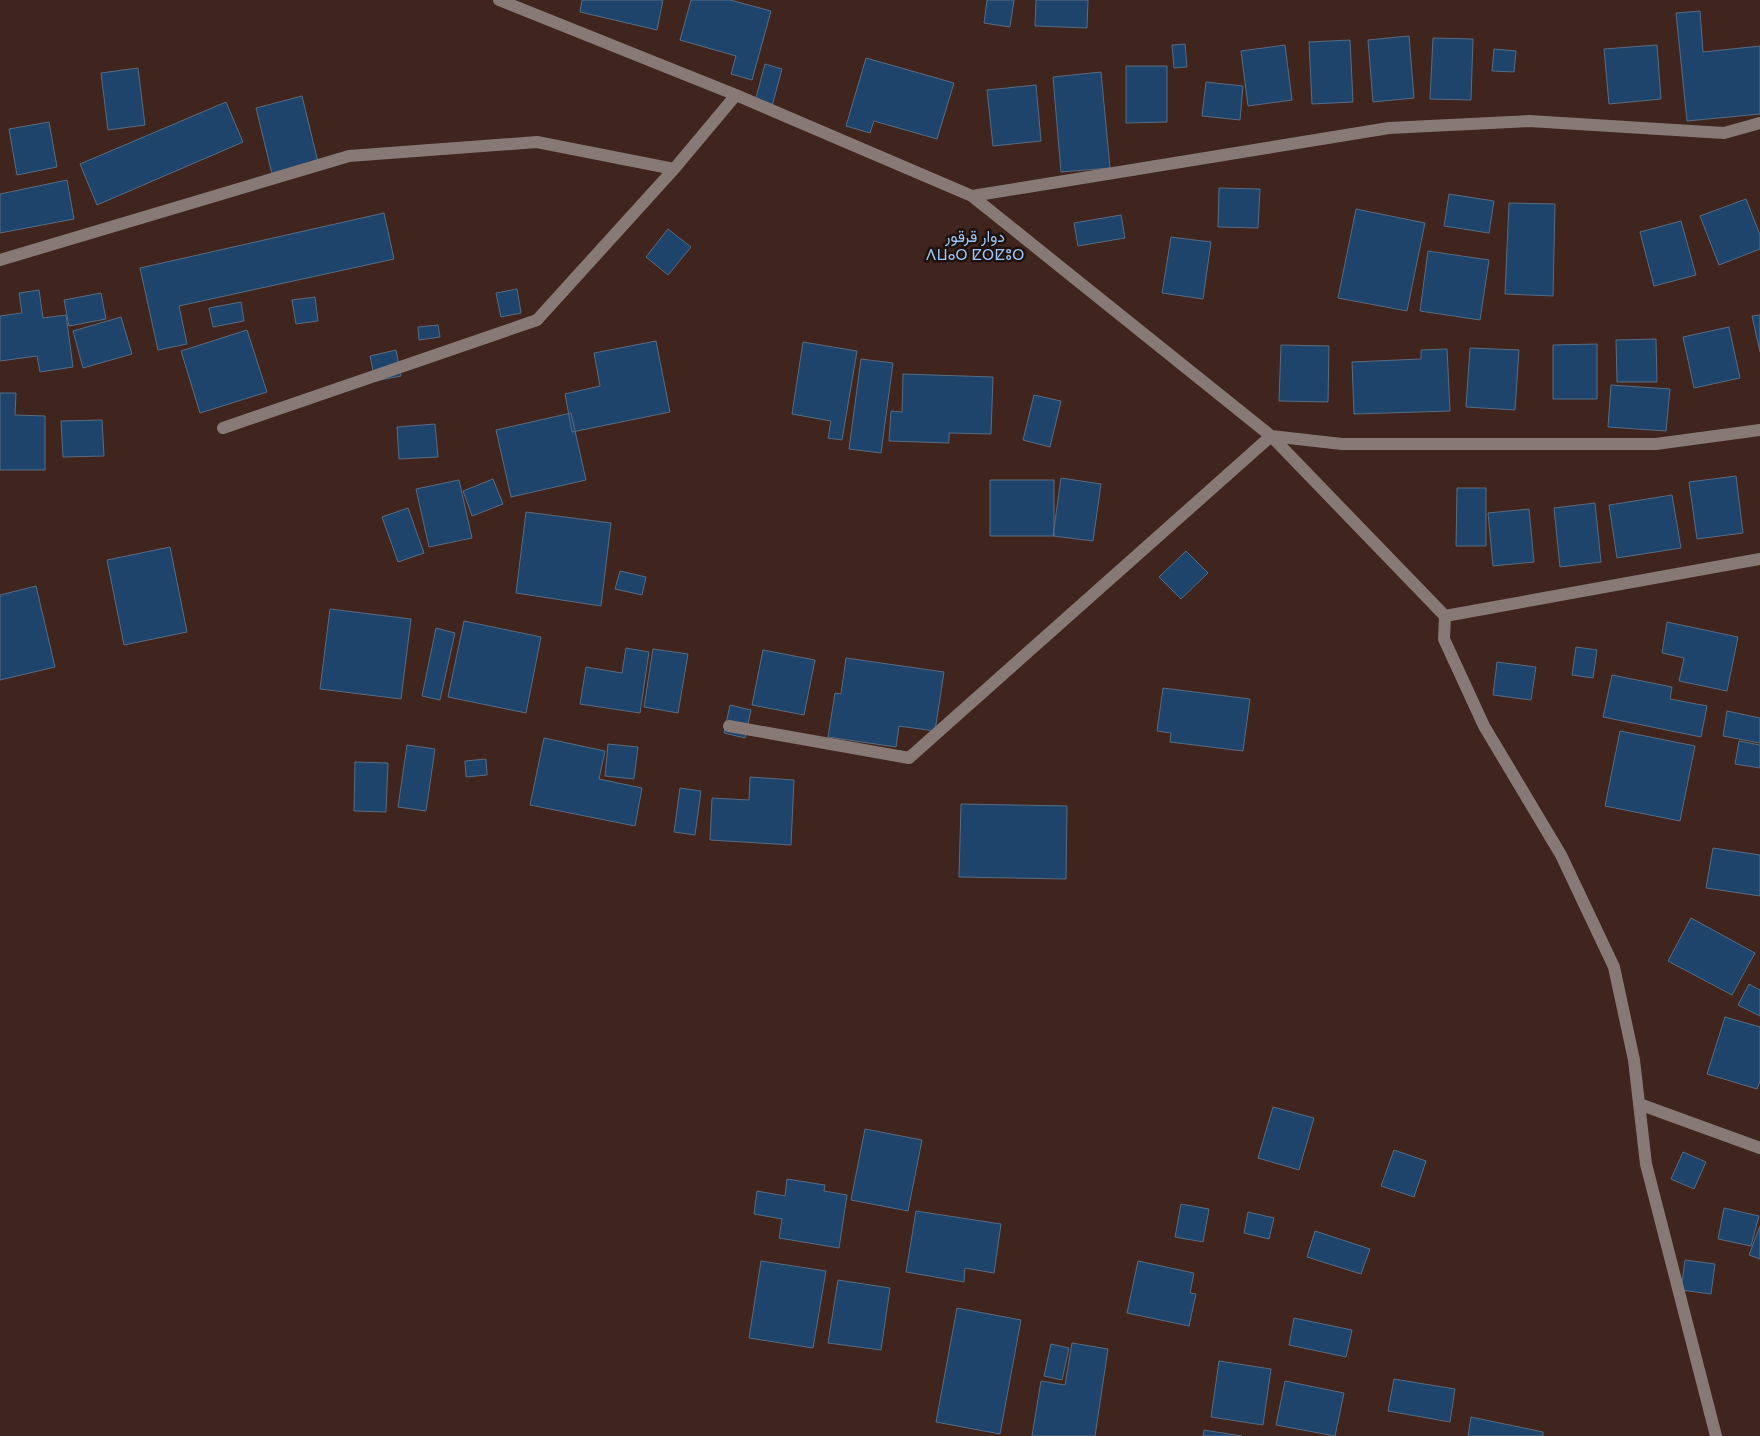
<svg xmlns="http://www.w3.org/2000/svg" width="1760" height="1436" font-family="Ubuntu,Vazirmatn,'Noto Sans Tifinagh',sans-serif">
<rect width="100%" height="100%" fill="#3f251e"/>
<path fill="#1e446b" stroke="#586c82" d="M582,0h81l-6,30 -77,-18z
M691,0h39l41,11 -19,69 -21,-6 5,-18 -56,-16z
M987,0h27l-4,27 -26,-4z
M1036,0h52l-1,28 -52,-2z
M1700,11l3,41 57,-6v68l-73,7 -11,-108z
M1409,36l5,62 -41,4 -5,-62z
M1433,38l40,1 -2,61 -41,-1z
M1350,40l3,62 -41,2 -3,-62z
M1185,44l2,23 -13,1 -2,-23z
M1285,45l7,55 -44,6 -7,-55z
M1657,45l4,54 -52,5 -5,-55z
M1494,49l22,2 -2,21 -22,-1z
M866,58l88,25 -17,56 -63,-18 -4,12 -24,-7z
M765,64l17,5 -11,41 -17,-5z
M1126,66h41v56l-41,1z
M138,68l7,57 -37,5 -7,-57z
M1101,72l9,96 -49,4 -8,-95z
M1206,82l37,4 -3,34 -38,-4z
M1036,85l5,56 -48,5 -6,-56z
M302,96l17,70 -46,12 -17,-70z
M226,102l17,40 -146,63 -17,-41z
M49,122l8,45 -40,8 -8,-46z
M67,180l7,39 -74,14v-39z
M1219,188l41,1 -2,39 -40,-1z
M1449,194l45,7 -5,32 -45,-7z
M1746,199l14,36v14l-41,16 -19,-49z
M1509,203l46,1 -2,92 -48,-2z
M1356,209l69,14 -18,88 -69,-13z
M384,213l10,46 -215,47 8,38 -29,6 -18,-82z
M1121,215l4,23 -47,8 -4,-23z
M1681,221l15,54 -42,11 -14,-54z
M668,229l23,18 -23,28 -22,-18z
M1171,237l40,5 -8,57 -41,-6z
M1428,251l61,9 -9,60 -60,-9z
M517,289l4,24 -20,4 -5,-24z
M39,290l4,28 23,-3 7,52 -33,5 -3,-16 -37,5v-45l22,-3 -3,-20z
M101,293l5,26 -37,7 -5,-26z
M315,297l3,24 -22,3 -4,-24z
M241,302l3,19 -31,6 -4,-19z
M1760,315v37l-8,-36z
M121,317l11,37 -49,14 -10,-37z
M438,325l2,12 -21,3 -1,-13z
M1729,327l11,51 -46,10 -11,-51z
M247,330l20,62 -67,21 -19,-62z
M1656,339l1,43h-40l-1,-42z
M656,341l14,71 -98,20 -7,-38 35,-8 -6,-33z
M803,342l54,9 -15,89 -14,-2 3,-17 -39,-7z
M1597,344v55h-44v-54z
M1281,345l48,1 -1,56 -49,-1z
M1470,348l49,2 -4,60 -49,-3z
M1447,349l3,62 -96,3 -2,-52 69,-3v-9z
M396,350l5,26 -26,5 -5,-25z
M861,359l32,4 -12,90 -32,-4z
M903,374l90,3 -2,57 -42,-1v10l-60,-2 2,-30 11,1z
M1611,385l59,4 -4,42 -58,-4z
M0,393h16l-1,22 30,1v54h-45z
M1034,395l27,6 -11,46 -27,-7z
M571,413l15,67 -75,17 -15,-67z
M102,420l2,36 -41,1 -2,-36z
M435,424l3,33 -39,2 -2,-32z
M1736,476l7,57 -46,6 -8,-57z
M1061,478l40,6 -8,57 -40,-5z
M493,479l10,25 -31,12 -9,-25z
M459,480l13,58 -43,9 -13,-58z
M990,480h64v56h-64z
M1457,488h29v58h-30z
M1672,495l9,53 -64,10 -8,-53z
M1595,503l6,59 -41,5 -6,-59z
M408,508l16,45 -26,9 -16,-45z
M1529,509l5,53 -41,4 -5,-53z
M526,512l85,11 -10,83 -85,-13z
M170,547l17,85 -63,13 -17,-85z
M1186,551l22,22 -27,26 -22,-22z
M620,571l26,6 -4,18 -27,-6z
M36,586l19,81 -55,13v-85z
M330,609l81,10 -10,80 -81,-10z
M464,621l77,16 -15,76 -78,-16z
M1667,622l71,15 -11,54 -48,-10 5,-23 -22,-5z
M436,628l19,5 -15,67 -18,-4z
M1576,647l21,3 -4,28 -21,-3z
M626,648l23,4 -9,61 -60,-9 6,-37 36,6z
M653,649l35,5 -10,59 -34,-6z
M763,650l52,10 -11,55 -52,-10z
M846,658l98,14 -9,59 -36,-5 -3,21 -68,-10 7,-44 6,1z
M1497,662l39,5 -5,33 -38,-5z
M1612,675l60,12 -2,12 37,7 -6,31 -98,-20z
M1163,688l87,11 -7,52 -73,-9 1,-9 -14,-2z
M730,705l21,5 -6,28 -21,-5z
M1727,711l33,7v25l-37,-7z
M1620,731l75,15 -15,75 -75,-15z
M544,738l61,13 -6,28 43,9 -7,38 -105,-21z
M1739,741l21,4v23l-25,-4z
M608,744l30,3 -4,32 -29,-3z
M407,745l28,4 -9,62 -28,-4z
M486,759l1,16 -21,2 -1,-16z
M355,762l33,1 -2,49 -32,-1z
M750,777l44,3 -3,65 -81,-5 2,-42 37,2z
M680,788l21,3 -6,44 -21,-3z
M961,804l106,2 -1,73 -107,-2z
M1713,848l47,7v41l-54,-8z
M1691,918l64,35 -23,42 -64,-34z
M1749,984l11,6v26l-22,-11z
M1725,1017l35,10v54l-3,8 -50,-15z
M1273,1107l41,11 -15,52 -41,-12z
M865,1129l57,11 -14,71 -57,-11z
M1394,1150l32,11 -12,36 -33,-11z
M1683,1152l23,10 -12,27 -23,-10z
M787,1179l38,6 -1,6 23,4 -8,53 -60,-10 3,-19 -28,-5 3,-23 28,5z
M1181,1204l28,5 -6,33 -28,-5z
M1724,1208l35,8 -8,30 -33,-7z
M916,1211l85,13 -7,49 -29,-5 -1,14 -58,-10z
M1248,1212l26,6 -5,21 -25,-6z
M1760,1226v33l-11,-4z
M1315,1231l55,18 -9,25 -54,-17z
M1685,1260l30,4 -4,30 -30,-4z
M761,1261l65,10 -13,77 -64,-10z
M1138,1261l56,12 -4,20 6,1 -7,32 -62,-13z
M838,1280l52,8 -9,62 -53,-7z
M957,1308l64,12 -21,114 -64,-12z
M1294,1318l58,12 -6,27 -57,-12z
M1072,1343l36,6 -13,87h-63l9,-55 24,4z
M1051,1344l18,4 -7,32 -18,-4z
M1219,1361l52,8 -8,56 -52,-8z
M1394,1379l61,10 -5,33 -62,-11z
M1285,1381l59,12 -9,43 -59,-11z
M1471,1417l72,15v4h-75z
M1204,1430l38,6h-39z"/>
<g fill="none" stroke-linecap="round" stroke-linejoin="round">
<path stroke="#877975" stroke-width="12" d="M499,0l237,95 236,101 299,240 174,180 315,-57
M972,196l417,-68 140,-7 195,12 36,-10
M0,260l349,-104 188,-14 137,27
M223,428l314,-108 137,-151 62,-74
M1445,616l-1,23 40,87 77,129 53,112 20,93 12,104 70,272
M729,726l180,32 362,-322 71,8h314l104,-14
M1639,1104l121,44"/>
</g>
<g text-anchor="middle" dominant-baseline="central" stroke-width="5" stroke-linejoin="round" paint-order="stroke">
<g font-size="16" fill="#9ec7f6" stroke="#1e120f">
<text x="975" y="236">دوار قرقور<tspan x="975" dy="18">ⴷⵡⴰⵔ ⵇⵔⵇⵓⵔ</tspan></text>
</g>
</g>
</svg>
